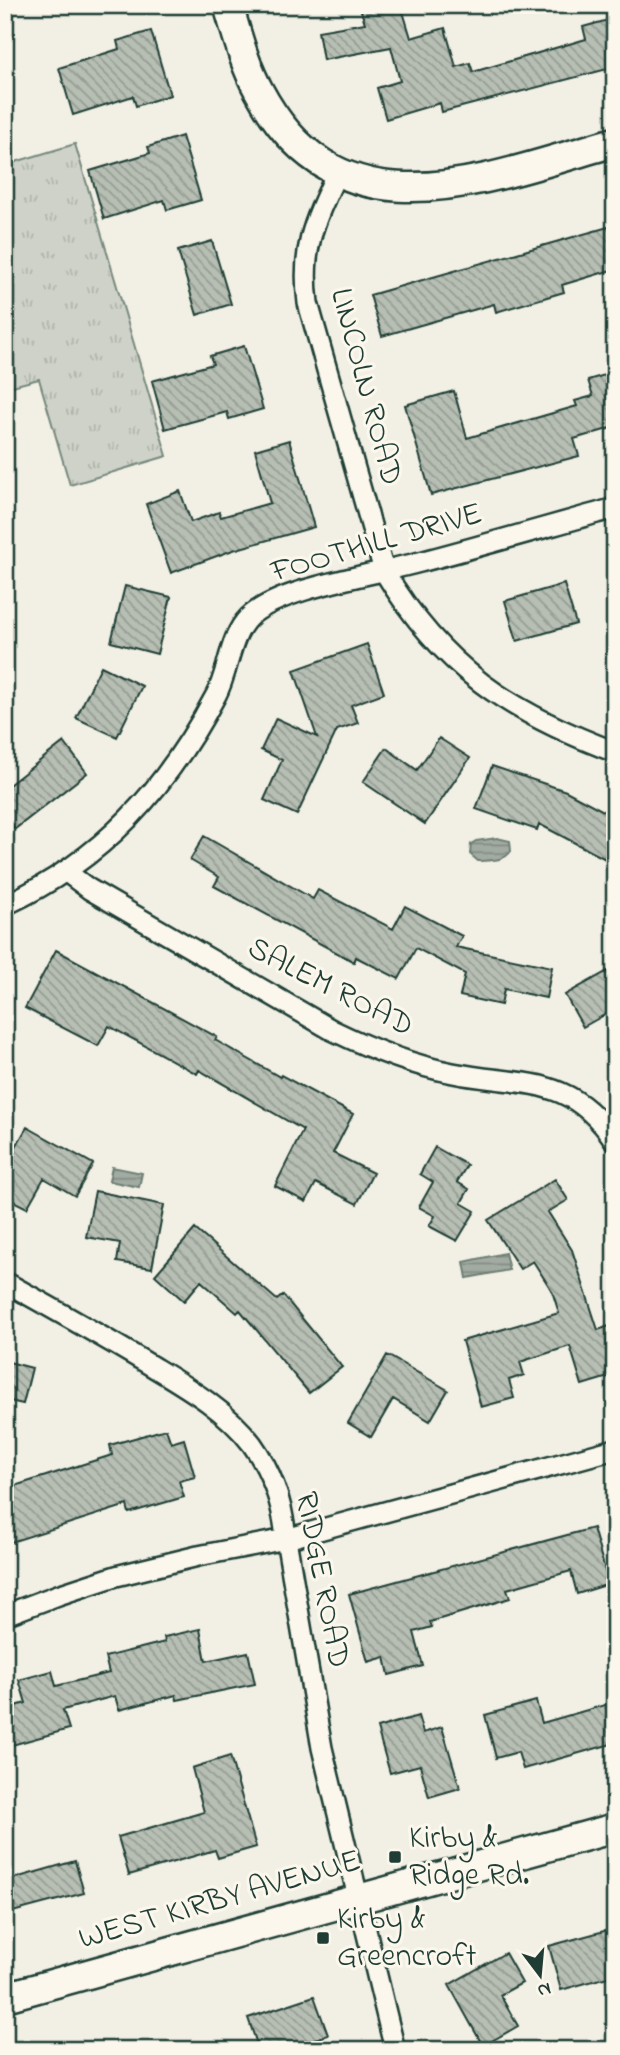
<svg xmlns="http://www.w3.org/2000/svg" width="620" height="2055" font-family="'Indie Flower',sans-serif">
<defs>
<pattern id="grass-tufts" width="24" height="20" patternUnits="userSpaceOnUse" patternTransform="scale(1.75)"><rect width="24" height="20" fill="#cfd2c8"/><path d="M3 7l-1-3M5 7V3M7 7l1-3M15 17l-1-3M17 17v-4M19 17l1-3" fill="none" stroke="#b1b5ac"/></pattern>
<pattern id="water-rules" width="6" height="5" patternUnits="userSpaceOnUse" patternTransform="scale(1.75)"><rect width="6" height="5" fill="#a2aba1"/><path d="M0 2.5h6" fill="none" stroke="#838c84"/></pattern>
<pattern id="building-back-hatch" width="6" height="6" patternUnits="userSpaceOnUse" patternTransform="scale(1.75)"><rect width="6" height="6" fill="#b7beb3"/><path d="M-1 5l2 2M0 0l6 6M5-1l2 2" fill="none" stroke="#949c92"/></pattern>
</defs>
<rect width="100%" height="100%" fill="#f2f0e5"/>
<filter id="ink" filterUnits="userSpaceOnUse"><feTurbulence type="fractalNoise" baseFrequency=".0143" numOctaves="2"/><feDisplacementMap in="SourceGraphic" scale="14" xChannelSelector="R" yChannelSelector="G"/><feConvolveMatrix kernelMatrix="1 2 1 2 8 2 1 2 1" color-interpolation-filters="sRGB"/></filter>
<g filter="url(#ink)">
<path fill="url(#grass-tufts)" stroke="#77887e" stroke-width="2" d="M75,144l92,312 -97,29 -31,-106 -34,9v-223z"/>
<path fill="url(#water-rules)" stroke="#6e7f75" stroke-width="2" d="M497,838l13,3 1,10c-7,11 -21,9 -33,10l-8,-7 1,-10 5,-3z
M112,1167l30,6 -3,14 -30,-6z
M505,1253l4,17 -42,8 -3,-16z"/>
<path fill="url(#building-back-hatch)" stroke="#1f3d34" stroke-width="2" d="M359,5h42l10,33 34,-10 11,39 14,-4 3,9 113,-33 -3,-12 32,-9v49l-173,45 -2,-9 -54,16 -9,-31 23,-7 -9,-34 -68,13 -5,-29 47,-8z
M151,31l19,64 -34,11 -3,-10 -60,19 -14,-47 60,-19 -2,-8z
M182,136l19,64 -34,10 -3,-10 -60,19 -14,-48 60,-18 -2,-6z
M615,225v44l-53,16 2,7 -68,20 -2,-8 -112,32 -12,-41z
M212,241l19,63 -34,11 -19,-64z
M244,346l19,63 -34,10 -2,-7 -62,17 -13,-48 61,-17 -3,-8z
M615,372v55l-41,12 5,17 -148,39 -26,-90 49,-14 13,47 110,-32 -2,-5 18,-5 -5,-16z
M289,440l25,87 -81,23 -62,23 -25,-69 34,-13 11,31 28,-10 2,5 49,-14 -15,-53z
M564,584l12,40 -59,17 -12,-40z
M125,586l46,11 -14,57 -46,-12z
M367,644l17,49 -33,12 7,18 -21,7 -40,85 -33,-15 18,-40 -21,-10 15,-32 41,19 -23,-67z
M101,666l41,20 -25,51 -41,-19z
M439,738l31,20 -45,66 -62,-42 23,-34 31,22z
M64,742l23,31 -72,56 -10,-13v-28z
M492,766l74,25 49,26v47l-76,-40 -2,6 -61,-21z
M204,836l109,63 5,-9 75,39 12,-23 57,30 -6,11 96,20 -6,31 -42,-9 -3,16 -41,-9 5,-22 -49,-26 -17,31 -43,-22 -2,5 -140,-76 5,-9 -29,-17z
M56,950l161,87 -2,3 65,37 1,-2 72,39 -20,39 40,20 -16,31 -41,-21 -10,19 -31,-16 28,-56 -104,-60 -2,4 -88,-48 -11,20 -73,-38z
M615,967v42l-32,18 -18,-32z
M27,1127l66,37 -18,32 -31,-18 -17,30 -22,-11v-31z
M435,1147l32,18 -10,17 12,7 -8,14 14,8 -18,30 -28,-15 6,-10 -16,-9 14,-25 -13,-8z
M555,1179l13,21 -20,12 24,38 26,80 17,-6v51l-33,10 -12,-39 -50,16 4,13 -15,5 5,18 -33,9 -19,-66 97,-28 -7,-22 -19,-30 -13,8 -32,-49z
M95,1191l69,14 -12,63 -35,-6 3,-19 -34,-6z
M195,1229l82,71 6,-5 59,72 -33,26 -69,-83 -3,3 -36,-32 -17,20 -29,-26z
M387,1355l61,35 -18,31 -37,-22 -22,38 -23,-14z
M5,1361l27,7 -9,36 -18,-4z
M166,1429l5,14 13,-4 11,38 -16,4 5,16 -55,16 -2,-8 -122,39v-55l107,-34 -2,-10z
M593,1528l16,56 -32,10 -6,-23 -64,18 3,9 -80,24 2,5 -18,5 9,34 -34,9 -4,-18 -17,5 -19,-68z
M200,1629l6,32 42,-9 7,32 -78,16 -1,-5 -57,15 -4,-14 -52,14 6,19 -64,18v-38l21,-6 -7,-23 33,-9 4,15 53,-13 -4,-16 60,-15 -1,-5z
M536,1701l6,22 73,-21v41l-92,26 -5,-17 -22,6 -11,-43z
M418,1716l5,17 19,-6 18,61 -31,9 -9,-32 -30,8 -13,-45z
M230,1756l26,91 -38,11 -3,-8 -86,25 -11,-38 86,-25 -12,-44z
M75,1861l9,32 -79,21v-33z
M615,1928v47l-54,15 -12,-44z
M505,1953l17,30 -22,12 18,31 -35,20 -34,-61z
M314,1996l14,39 -16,5 3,10h-56l-11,-32z"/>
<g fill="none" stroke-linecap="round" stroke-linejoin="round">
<g stroke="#1f3d34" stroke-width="24">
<path id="street" d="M337,173c-23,49 -36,75 -29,130l76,268c58,97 126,142 231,181
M65,871l24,18 243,141c39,19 78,35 121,43 70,14 116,0 162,68
M5,905c98,-45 161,-116 211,-210 13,-24 13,-58 33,-78 30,-29 128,-43 171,-55 65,-17 130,-36 195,-54
M5,1282c50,28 101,56 150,86 35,21 72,43 97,76 20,28 31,61 34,95l36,209 73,302
M5,1615l53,-20 58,-19 82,-20 88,-17 329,-90"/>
</g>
<g stroke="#1f3d34" stroke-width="33">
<path id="secondary" d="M228,5c9,29 16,59 31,86 81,152 227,87 356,51
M5,1997l610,-169"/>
</g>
<use href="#street" stroke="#fbf7ec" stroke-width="19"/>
<use href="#secondary" stroke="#fbf7ec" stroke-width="28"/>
</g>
</g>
<g fill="#1f3d34" stroke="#fbf7ec" stroke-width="2.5">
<rect x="388" y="1850" width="14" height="14" rx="3.5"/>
<rect x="316" y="1931" width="14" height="14" rx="3.5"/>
</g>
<g text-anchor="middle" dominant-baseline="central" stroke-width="6" stroke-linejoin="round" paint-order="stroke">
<g font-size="32" fill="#1f3d34" stroke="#fbf7ec">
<text transform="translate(365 387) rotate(75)">LINCOLN ROAD</text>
<text transform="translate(377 544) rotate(-16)">FOOTHILL DRIVE</text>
<text transform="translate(330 988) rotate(27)">SALEM ROAD</text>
<text transform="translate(321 1580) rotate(79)">RIDGE ROAD</text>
<text transform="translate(220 1901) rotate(-16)">WEST KIRBY AVENUE</text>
</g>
<g font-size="32" fill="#1f3d34" stroke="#fbf7ec" text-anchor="start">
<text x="409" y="1839">Kirby &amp;<tspan x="409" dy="37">Ridge Rd.</tspan></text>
<text x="337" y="1920">Kirby &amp;<tspan x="337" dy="37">Greencroft</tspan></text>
</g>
</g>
<rect width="620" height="2055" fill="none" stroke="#fbf7ec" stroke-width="28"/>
<rect x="14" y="14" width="592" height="2027" fill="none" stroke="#1f3d34" stroke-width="2.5" filter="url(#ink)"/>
<g transform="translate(540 1975) rotate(164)" stroke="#fbf7ec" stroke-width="5" paint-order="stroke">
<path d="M0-5L12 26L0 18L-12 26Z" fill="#1f3d34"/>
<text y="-10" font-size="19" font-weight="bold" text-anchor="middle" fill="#1f3d34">N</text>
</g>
</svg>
